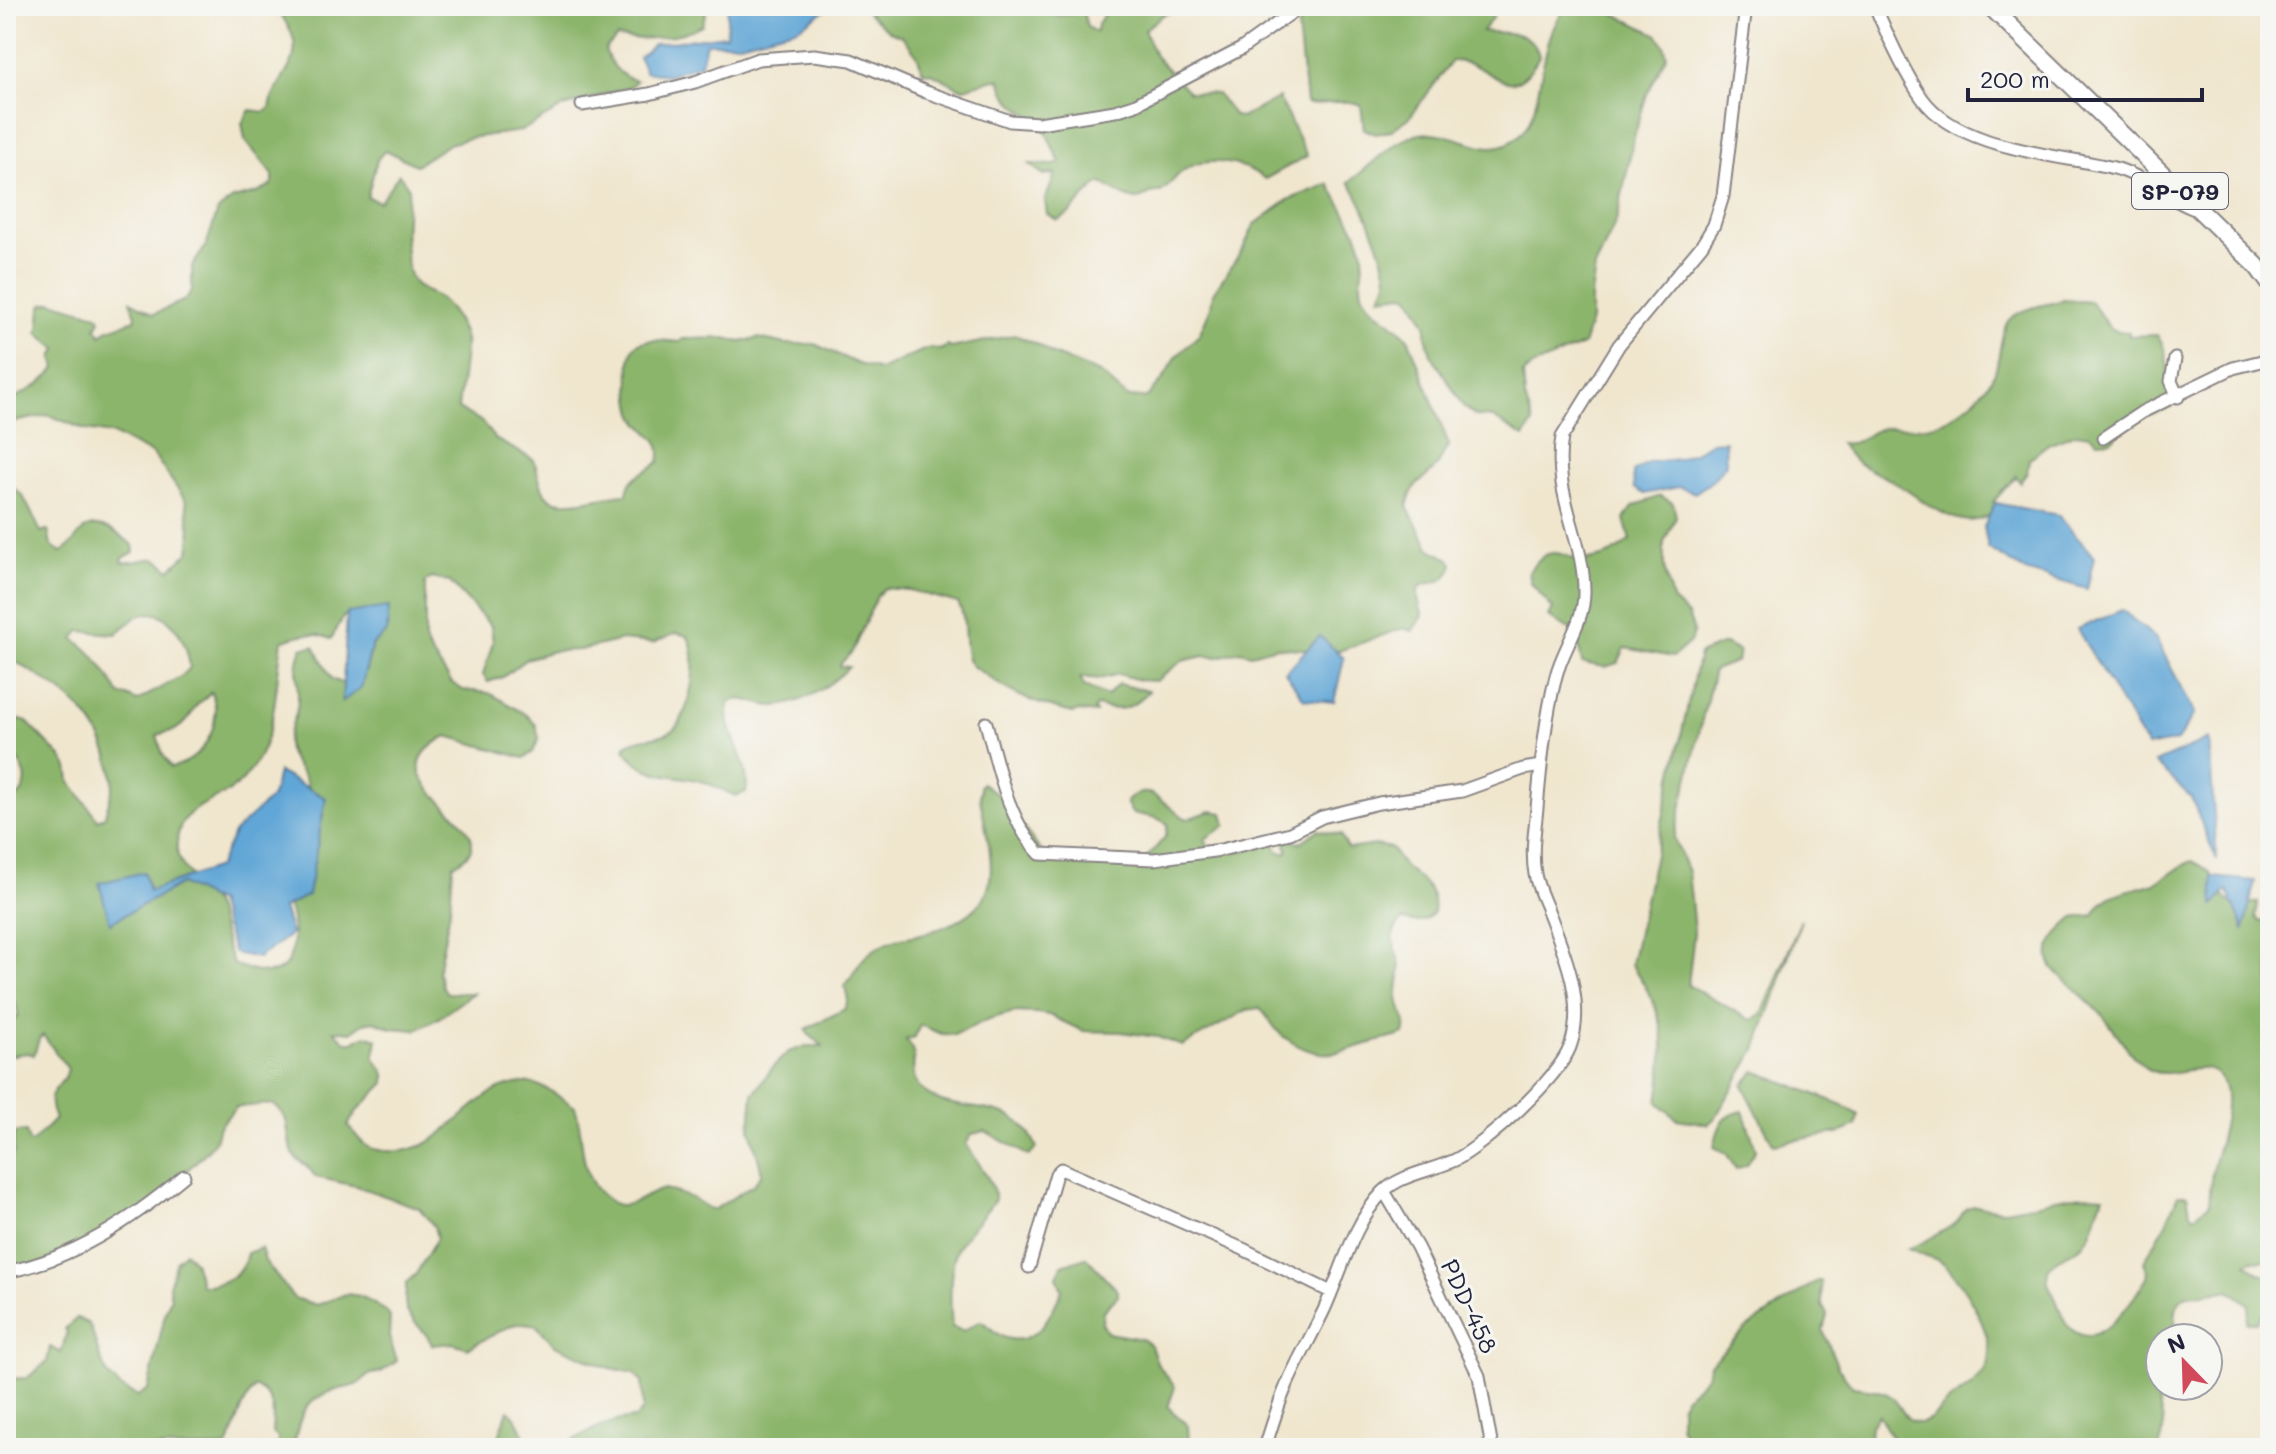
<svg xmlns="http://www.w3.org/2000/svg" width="2276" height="1454" font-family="Mali,sans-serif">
<rect width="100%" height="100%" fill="#f6f6f2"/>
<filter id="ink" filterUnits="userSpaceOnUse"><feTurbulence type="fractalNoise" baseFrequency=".0125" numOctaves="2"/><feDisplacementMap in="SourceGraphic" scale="16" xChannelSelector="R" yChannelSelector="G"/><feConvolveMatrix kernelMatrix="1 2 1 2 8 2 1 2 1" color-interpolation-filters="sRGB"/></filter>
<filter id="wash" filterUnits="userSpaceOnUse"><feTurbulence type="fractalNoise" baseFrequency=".006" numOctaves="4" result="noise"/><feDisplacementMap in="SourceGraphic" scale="32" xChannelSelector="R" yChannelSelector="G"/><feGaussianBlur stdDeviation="1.8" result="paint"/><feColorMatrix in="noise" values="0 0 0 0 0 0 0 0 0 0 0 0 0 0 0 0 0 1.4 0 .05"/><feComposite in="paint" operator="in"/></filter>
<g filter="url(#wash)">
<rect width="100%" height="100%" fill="#f0e6ce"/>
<path fill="#8cb56c" stroke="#576c54" stroke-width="2" fill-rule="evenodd" d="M273,6h435l-6,19c-23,13 -59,16 -85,12l-12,12c5,15 15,27 31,32l-7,6 -65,20 -43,24 -52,7 -20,6 -33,21 -31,-15 -8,10 -10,37 12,5 20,-28 10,14c-3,20 -8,77 4,93 6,9 17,11 26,17 11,9 23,28 26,42 2,7 -6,56 -7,69l23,12 14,18 39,21c4,11 5,27 13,36 13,15 61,-2 80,-2 3,-21 17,-19 32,-32 6,-27 -15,-26 -24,-47 -5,-12 -9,-60 0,-69 9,-9 32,-5 44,-4l4,-3 43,-1 14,4 18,-4 28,6h29l43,20 22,6 44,-20 8,-2 8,2 8,-4 3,2 64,-13 24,10 11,8 50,20 27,24 19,1 15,-16 16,-26 22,-21 12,-28 2,-14 30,-44 11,-24 34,-25 41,-16c12,22 28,43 34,68 2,14 -6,31 1,45 11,19 33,25 45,43l40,105c-6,6 -7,15 -13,22 -15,17 -23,14 -29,40l23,42 20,10 3,5c-10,36 -49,-1 -30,52l-11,15 -9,-3 -67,24 -60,-5 -25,7 -11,-3 -22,6 -14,-1 -22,5 -26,20 -17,-1 -20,-6 -20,5 -19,-2 4,9 23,10 11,-12 31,7c-19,19 -26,21 -53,15l-2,3 2,4 -17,-2 -6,2c-33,-8 -59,-16 -87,-38 -7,-5 -15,-7 -18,-16 -6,-19 0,-39 -10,-56l-49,-13 -25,-2 -7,8 -25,56 -12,12v2l9,1c-19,19 -50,40 -77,39 -15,-1 -28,-11 -42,-4 -10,28 22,58 16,90l-10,4c-12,-5 -24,-12 -36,-15 -33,-8 -51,-1 -75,-31l1,-5c14,-10 34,-5 47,-15 17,-12 28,-77 14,-94l-10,-3 -24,10 -31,-3 -42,10 -27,1 -27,8 -23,18 -15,5 -5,-7 10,-33 -2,-16 -41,-44 -18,-4 -7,4v58l4,10 23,33 11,7 26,3 38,22 9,10 3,14 -6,13 -9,6 -77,-22c-91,46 80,92 6,129l-3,45 -12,61 4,15 5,7h26l-34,25 -23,12 -24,-2 -18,-7 -10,2 -13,9 -17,-2 12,12h7l13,-7 11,4 -3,18 11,17v9l-28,28 -9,14c5,6 10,14 16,19 7,6 14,6 23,7 63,6 82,-68 139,-68 17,0 35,15 49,24 11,31 1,70 32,92 5,4 10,7 17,6 14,-2 26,-13 41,-16l27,9 18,11h5l39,-25 8,-11 -12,-45 3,-34 21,-28 14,-14 18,-6h17l-15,-12 -2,-5 39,-20 3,-9 -3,-14c9,-11 12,-24 26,-34 21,-16 35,-13 58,-20 82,-24 63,-67 51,-134v-12l2,-3 20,15 41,56 102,6 21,-24 2,-12 -11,-6 -25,-5 -6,-11c25,-25 39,7 61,17l24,-8 12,2 3,12 -21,14 5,11 36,1 4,-8 23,-3 5,11 8,3 2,-4 -4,-11 16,4 18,-13 23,5 7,14 27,-4 17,3c12,30 43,27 42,64 -10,11 -18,12 -32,8 -18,19 -4,26 -2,47 1,10 -3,21 -2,31 2,17 11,18 6,36 -12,5 -25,6 -37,10 -35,12 -52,15 -83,-7 -11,-8 -15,-21 -25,-29l-12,2 -65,36 -24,-9 -37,-5 -38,-1 -34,-16 -12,-2 -23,-1 -25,7 -35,16 -12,-1 -22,-9 -5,12 -9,3c17,15 -2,34 15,49 37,33 93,1 116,59l-8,8 -44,-25 -13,3 -6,10c8,13 30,41 29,55 -1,4 -31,37 -37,48 -10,22 -8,57 -6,80l11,4 17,-10c10,4 15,14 26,17 32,9 46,-25 56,-48l-5,-13 5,-12 24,-8 32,34v5l-15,15 -1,12 6,10 34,6 9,7 7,19 17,22 -7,20 20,19 1,17 -3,5h-624c21,-15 49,-29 74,-30l7,-9 -1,-27 -8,-9 -28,-6 -51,-22 -19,-20 -13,-2 -11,2 -44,23 -15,-5 -21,2c-5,-14 -19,-21 -25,-34 -4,-7 0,-20 -1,-28l10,-9 21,-36 -3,-12 -15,-18 -63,-22 -41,-9c-6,-14 -17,-13 -22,-24 -10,-20 2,-32 -20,-49l-37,3 -17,19 -4,15 -8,10 -33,32 -10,16 -73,49 -28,11 -57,10v-105l8,-11 -1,-17 4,-4h9l3,10 3,1 23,-24c-13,-31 7,-28 13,-50l-25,-34 -4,4 -5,16 -7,-2 -21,3v-24l12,-17 -2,-11 -10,-5v-192c30,-21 22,-38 0,-60v-31l21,6 35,36 6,9 2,14 28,39 7,-4c2,-11 9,-25 8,-36 -5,-51 -38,-82 -79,-107 -10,-6 -16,-12 -28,-14v-61l6,-2 2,-5 -8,-16v-94l17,15 18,36 7,-2 3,15 10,7c12,-5 14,-16 24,-23 15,-10 36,7 48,16l1,7 -11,6 -1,4c22,3 30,-14 47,8l20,-18 2,-15 -5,-36 -33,-47 -41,-20 -26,-4 -37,-15 -35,7 -8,-2v-17l34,-19 16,-16 -3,-11 4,-8 -19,-16c4,-11 0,-19 5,-29l9,-2 46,13 2,5 -4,8 5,7 5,-5 29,-10 1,-4 -5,-15 23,13 31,-14 7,-10v-24l14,-20 12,-36 15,-11 24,-6 16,-9v-9l-28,-35 -3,-17 8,-13 15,2 5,-4c4,-31 39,-46 18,-82 -5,-8 -8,-14 -15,-20zM367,612l9,21 -11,40 -21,11 -12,-5 -18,-33 -12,2c-10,25 -1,37 -5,61 -2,14 -13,25 -9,41 5,16 21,25 20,44 -2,32 -20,64 -23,96 -1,9 6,20 7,29 5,50 -10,66 -59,45 -9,-21 -11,-45 -22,-64 -9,-17 -32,-29 -34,-50 -3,-49 42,-44 66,-70 36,-41 31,-89 39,-139 18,-7 31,-10 49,-2l13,-23zM150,613c25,1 38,34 40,55l-8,8 -45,25 -10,-5 -7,-1c-13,-21 -25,-42 -46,-56l6,-8 36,3 21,-18zM211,692c14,30 -8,71 -40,75l-9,-14 -5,-18 18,-5 11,-8 11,-17z
M860,6h172c8,2 9,7 17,9 10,3 23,-2 34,-4l4,16 9,5 1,-7 8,-12 -2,-7h83l-23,9 -19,15 11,26 34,36 28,2 17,22 7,2 38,-20 28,58 -42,23c-22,-17 -62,-26 -86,-5 -6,6 -10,12 -18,18 -10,-2 -14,6 -24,7 -14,1 -24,-12 -36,-16 -18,9 -25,31 -44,37l-10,-6 -2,-13 10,-27 -11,1 -15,-11 26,1 5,-3c-6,-10 -9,-20 -14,-30 -10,-19 -41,-24 -45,-52l-7,-1 -32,10 -30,-16 -9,-1 -6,-17 -15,-19 -13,-5z
M1309,6h187l-3,11 -11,14c25,4 49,-4 57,25 -30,57 -47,3 -87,5l-43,57 -19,13 -14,3 -12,-5 -3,-24c-18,-8 -36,2 -55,-2l-8,-75z
M1568,6h31l59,29 6,10 3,11 -20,38 -13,43 -17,82 -22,49 -4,27v25l-8,25 -51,21 -9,8 2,24 8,25 -9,14 -31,-19 -17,-2 -12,-9 -33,-53 -5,-18v-12l-16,-28 -7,-2 -23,3c2,-6 7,-10 7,-17 0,-20 -26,-83 -38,-98 22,-15 42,-42 71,-48 35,-7 67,31 99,2 28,-26 16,-98 49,-130z
M2065,300l26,2c15,16 11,30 38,30v4l28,-1c16,20 8,49 14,72l-37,14 -23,19 -14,1 -7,-6 -14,-2 -28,11 -19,15 -2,14 -7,9 -4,-6 -23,26 8,2c-30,41 -77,-4 -107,-22 -23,-13 -39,-15 -54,-39 24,3 24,-12 44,-15 16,-3 33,2 49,-3 21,-6 52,-31 61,-51 7,-15 5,-39 14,-53 9,-12 43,-18 57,-21z
M1660,496l13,7 3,14 -12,25v25l8,33 16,15 6,16 -4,11 -17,15 -48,-9 -7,15 -13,4 -23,-4 -6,-30 -27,-16 4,-8 -22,-26 -2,-11c6,-9 13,-18 24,-19 7,-1 12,3 18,5 21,6 44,-3 59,-18l-6,-21 10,-13z
M1724,644l15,7 -2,10 -23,9 -40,168 14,34 3,27 3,34 -6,52 63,35 11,-5 39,-95 -45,129 -41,69 -7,6 -31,-5 -19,-17c9,-64 10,-83 -27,-138l68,-310z
M2192,861c8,4 17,8 21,16 15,25 13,33 45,25l-2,14 3,5 11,2v335l-5,3 -13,-1 -5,3 11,10 12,3v43l-7,-5 -7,8h-9l2,-17c-20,-18 -21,-15 -45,-11 -6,1 -14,-1 -19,2 -13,8 -10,30 -7,42h-18v19l-11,4 5,19 5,4c-6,25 12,34 0,64h-258l-10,-11 -12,-22 -8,10 -2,23h-154l-26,-7 -9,-15v-19l4,-9 22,-21 4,-13 37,-36 70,-47h4l1,24 5,10 -4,15 15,38 15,19c12,2 26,2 36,8 12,7 14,27 30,28 13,1 23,-18 33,-24 13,-9 29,-19 35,-34 11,-26 -25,-86 -45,-102 -8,-7 -24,-8 -34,-14 4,0 45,-23 49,-27 4,-4 5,-11 11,-14 9,-6 26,3 37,2 37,-5 59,-18 99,-14 -10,18 -8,34 -22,49 -10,11 -29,11 -34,26 -3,10 4,20 8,29 4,9 7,21 14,28 29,28 65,-31 77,-51l1,-6 -4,-9 22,-39 12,-28h9l3,16 4,5 15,-11c1,-12 1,-25 4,-37 4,-21 22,-69 8,-89 -15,-23 -47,1 -69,-8 -20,-9 -31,-34 -45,-50 -10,-13 -23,-23 -35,-35 -8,-8 -21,-16 -23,-28 -3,-17 14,-30 25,-40l20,-3c14,-28 40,-22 65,-34 12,-6 20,-15 33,-20z
M1755,1071l88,34 15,10 -2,11 -14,6 -69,12 -30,-59z
M1743,1111l13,38 -9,16 -11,4 -10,-16 -12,-6c4,-20 8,-32 29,-36z
M261,1248l4,13 29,37 23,7 29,-11 14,2 26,15 4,6 -1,20 8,24 -16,11 -14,3c-8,11 -14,11 -27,14 -35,9 -41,24 -46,59h-16v-10l-6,-6c2,-20 3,-36 -17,-45 -16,18 -17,41 -29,61h-220v-69l21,-1 20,-16 3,-15 11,6 6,-22 -2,-2 12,-11 12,6c14,35 9,56 49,72l10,-7 18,-79 5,-12 -2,-12 7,-25 9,-9 9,9 7,24c21,1 43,-10 46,-32z
M508,1410c15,11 13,28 26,38h-39z"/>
<path fill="#60a6d6" stroke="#416488" stroke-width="2" d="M728,6l102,1 -32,21 -58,15h-34l-5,21 -34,11 -22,-3 -6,-15 15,-13 72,-9z
M1725,441l1,23 -14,17 -17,12 -16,-6 -35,7 -10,-6 -1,-16 17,-10 28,-3 16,-6 17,-11z
M1995,503l63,12 36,42 -7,32 -62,-18 -37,-23 -4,-21z
M389,607l-2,25 -15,13 -11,43 -19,14 5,-89z
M2122,610l34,29 39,74 -18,28 -30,6 -70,-118z
M1320,636l24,22 -10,44 -30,-3 -19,-27z
M2209,739l8,122 -26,-64 -36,-34z
M278,772l48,26 -18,97 -25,13 8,26 -33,24 -24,-5 -17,-51 -36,-18 -71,39 -11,-40 45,-11 5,19 69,-24 17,-36 37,-34z
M2212,877l43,4 -11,48 -17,-39 -13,15z"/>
</g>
<g filter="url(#ink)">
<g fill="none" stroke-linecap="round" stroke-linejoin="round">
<g stroke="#898484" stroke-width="15">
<path id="minor" d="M1875,6c13,31 28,65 47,92 37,52 134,56 192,70 29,7 52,31 81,41
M582,105l67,-11 46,-12 63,-23 56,-4 37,5 75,32 84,29 29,2 76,-12 19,-6 107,-56 60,-43
M2175,359l-4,22 7,16
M2103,438l39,-26 91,-44 37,-9
M986,723c12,44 22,98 54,131l114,5 67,-9 69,-17 32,-16 20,-5 37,-9 83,-12 61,-22 18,-3
M1384,1191l33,56 62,129 13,72
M1029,1267l27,-93 5,-5 182,80 88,43
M6,1272c68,-13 125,-52 178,-96
M1265,1448c7,-23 14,-47 24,-68 11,-24 24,-47 35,-70 18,-39 29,-87 59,-118 18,-18 49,-21 72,-32 30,-15 103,-82 115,-113 16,-43 -5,-93 -21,-134 -5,-13 -12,-26 -14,-39 -4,-22 0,-45 2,-66 4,-44 8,-89 19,-132 7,-28 29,-55 28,-85 0,-53 -32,-98 -22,-154l57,-92 83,-100 12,-20 9,-29 23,-190"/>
</g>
<g stroke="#898484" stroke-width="20">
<path id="highway" d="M1990,6l266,259 14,19"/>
</g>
<use href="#minor" stroke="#fff" stroke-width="11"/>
<use href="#highway" stroke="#fff" stroke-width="16"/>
</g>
</g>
<g text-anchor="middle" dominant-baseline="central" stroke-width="6" stroke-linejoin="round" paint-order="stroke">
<rect fill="#f6f6f2" stroke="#626272" stroke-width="2" x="2132" y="173" width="96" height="36" rx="6"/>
<g font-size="22" font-weight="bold" fill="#22223b">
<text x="2180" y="191">SP-079</text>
</g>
<g font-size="24" fill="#22223b" stroke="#f6f6f2">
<text transform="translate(1470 1306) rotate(65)">PDD-458</text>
</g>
</g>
<rect width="2276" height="1454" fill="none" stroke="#f6f6f2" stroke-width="32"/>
<g transform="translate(2184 1362) rotate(337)"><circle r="38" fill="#f6f6f2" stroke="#a1a1a9" stroke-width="2"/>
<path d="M0-6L14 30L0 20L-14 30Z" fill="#d1495b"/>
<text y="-12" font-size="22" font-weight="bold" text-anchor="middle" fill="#22223b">N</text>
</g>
<path d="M1968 88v12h234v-12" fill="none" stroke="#22223b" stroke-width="4"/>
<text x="1980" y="88" font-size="24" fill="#22223b" stroke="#f6f6f2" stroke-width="6" paint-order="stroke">200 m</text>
</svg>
